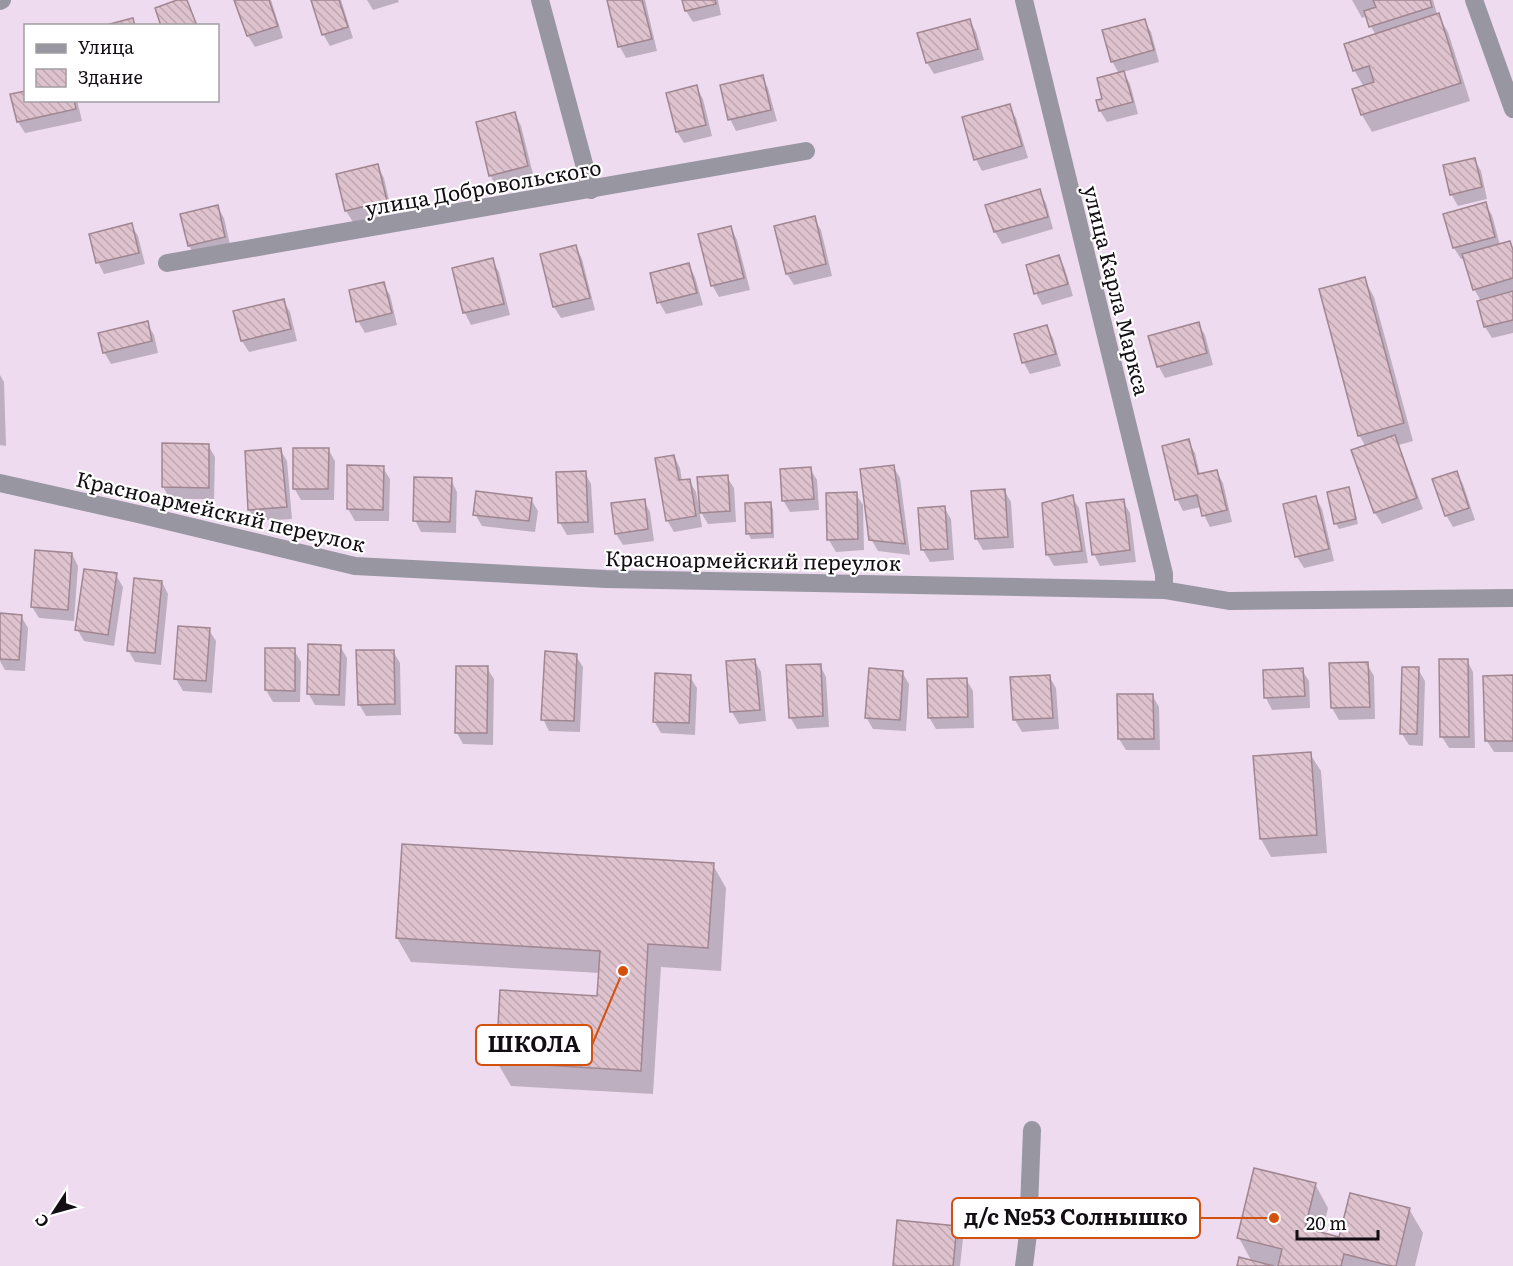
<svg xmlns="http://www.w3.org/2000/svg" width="1513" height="1266" font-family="Literata,serif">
<defs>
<pattern id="building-back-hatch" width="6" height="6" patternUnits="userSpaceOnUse" patternTransform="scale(1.5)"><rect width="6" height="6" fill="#dec3ce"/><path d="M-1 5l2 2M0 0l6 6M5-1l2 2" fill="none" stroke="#bea6b0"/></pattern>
</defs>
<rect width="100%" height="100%" fill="#eedbf0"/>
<path fill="#0003" d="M181,0h5l12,26h-35z
M236,0h35l12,38 -28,9 -7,-11z
M313,0h28l12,38 -23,8 -7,-12z
M367,0h31l1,2 -26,8z
M608,0h37l12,51 -31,7 -6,-11z
M683,0h35l3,15 -28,7 -7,-11z
M1352,0h81l4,14 11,18 22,69 -98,31 -10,-17 -8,-25 10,-3 -10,-17 22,-35 -5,-8 -4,-11 -5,2z
M969,20l7,12 8,28 -50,14 -7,-11 -8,-29z
M1144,21l7,11 8,30 -36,10 7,12 8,30 -31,8 -7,-11 4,-11 15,-26 -7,-13z
M762,77l6,11 9,33 -41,10 -6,-12z
M696,87l7,12 9,37 -28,7 -7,-11z
M12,96l14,4h51l5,21 -57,12 -7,-11z
M1009,106l7,12 12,40 -46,13 -6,-12z
M515,114l6,12 13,52 -37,9 -7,-12z
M1474,159l7,12 6,28 -29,7 -7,-12z
M377,166l7,12 8,35 -39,9 -7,-11 -8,-36z
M1039,191l7,12 7,26 -51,15 -7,-12 -8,-26z
M1485,204l7,11 8,30 9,-3 4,7v84l-21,5 -7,-11 -6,-25 2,-1 -7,-12 -9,-31 -4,1 -7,-11 -9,-33z
M217,206l7,12 7,31 -35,8 -7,-11 -8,-31z
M814,218l7,12 11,46 -38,9 -7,-11z
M131,225l7,11 7,28 -41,10 -6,-12z
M731,228l6,12 13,50 -31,7 -7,-12z
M576,247l6,12 13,51 -34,8 -7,-11z
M1059,257l6,12 8,27 -31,9 -6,-12z
M492,260l7,12 11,43 -39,10 -6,-12 -11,-44z
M689,265l6,12 8,28 -37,9 -7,-12z
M1364,279l10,18 39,144 -14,4 24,64 -41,15 -7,-11 -9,-66 -7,-12z
M383,284l7,11 7,30 -32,8 -7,-12z
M283,300l7,12 7,29 -48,11 -7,-11 -7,-29z
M147,323l7,12 4,18 -47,11 -7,-12z
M1198,324l7,11 8,30 -48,13 -6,-11 -9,-30z
M1046,326l7,12 8,28 -31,8 -6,-11 -8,-28z
M0,375l4,7 2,64 -6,-1z
M1188,441l7,12 5,22 16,-4 7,12 9,39 -22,5 -6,-12 -3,-8 -18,4 -6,-12z
M208,445l7,12 -1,42h-44l-7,-12z
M280,449l7,12 5,58 -36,2 -7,-11z
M328,449l7,12 -1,39h-33l-7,-12z
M674,456l6,12 2,13 7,-1 7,12 3,15h2l26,-30 7,11 2,34 -28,2 -9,-15 3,18 -28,5 -7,-12z
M893,466l7,12 10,77 -32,-4 -7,-12z
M383,468l7,11 -1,42h-34l-7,-12z
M810,469l7,11 2,30 -29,2 -7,-12z
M585,473l6,11 3,49 -27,2 -7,-12 -2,-49z
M1456,473l7,11 12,36 -22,7 -7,-12z
M451,480l6,12 -1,41 -35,-1 -6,-12z
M1348,489l3,5 7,30 -19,5 -3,-5z
M1004,490l7,12 3,46 -31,2 -7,-12z
M856,494l7,11 1,45 -28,2 -7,-12z
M1072,497l7,11 9,55 -34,3 -7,-12z
M1316,498l6,11 12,52 -30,7 -7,-11 -13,-52z
M531,499l7,12 -3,21 -53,-6 -7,-12z
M644,501l6,11 4,29 -31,4 -7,-11z
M1123,501l7,12 6,49 -36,4 -6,-12z
M770,504l3,5 1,29 -23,1 -3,-6z
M944,507l7,12 3,41 -24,2 -7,-12z
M72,554l6,12 -4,55 -35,-3 -7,-11z
M116,575l7,12 -9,59 -30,-5 -7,-12z
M162,582l6,12 -7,71 -26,-3 -7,-12z
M21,616l7,12 -3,43 -20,-1 -5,-9v-31z
M209,630l7,11 -4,52 -29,-2 -7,-12z
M340,646l7,12 -2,48 -30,-1 -7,-12z
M294,650l7,12 -1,40h-27l-7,-12z
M393,651l7,12 1,52 -35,1 -7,-12z
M576,656l7,11 -3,65 -31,-1 -6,-12z
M754,660l7,12 5,49 -27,3 -7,-12z
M1467,660l6,12 2,76h-26l-7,-11z
M1367,664l7,12 1,43 -36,1 -7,-12z
M820,665l6,12 3,50 -32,2 -7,-12z
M487,668l7,11 -1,66 -30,-1 -6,-11z
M1418,669l7,12 -2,65 -14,-1 -7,-11z
M1302,670l7,11 1,27 -38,2 -6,-12 -2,-27z
M902,672l7,12 -3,47 -33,-2 -7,-12z
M1049,676l7,12 3,41 -37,3 -7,-12z
M690,677l7,11 -2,47 -34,-2 -7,-12z
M1513,677v75h-19l-7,-11z
M966,679l7,12 1,37 -38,1 -7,-12z
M1152,695l7,12 1,43h-34l-7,-11z
M1310,754l11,17 6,82 -56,4 -10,-18z
M713,865l13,23 -5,83 -60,-4 -8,127 -142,-8 -14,-24 102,-64 1,-25 -189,-11 -14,-24z
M1315,1184l13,24 -6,26 18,5 69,-30 14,24 -8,33h-176l13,-4 -13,-24z
M956,1227l7,12 -3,27h-66z"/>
<path fill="url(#building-back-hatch)" stroke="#a08691" stroke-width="1.5" d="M177,0h10l10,26h-36l-6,-18z
M234,0h35l9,26 -31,10z
M311,0h28l9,27 -26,8z
M607,0h35l10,39 -34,8z
M682,0h33l1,4 -31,7z
M1373,0h57l2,7 -63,20 -5,-16 12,-4z
M1439,13l22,70 -100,32 -9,-26 22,-7 -5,-16 -16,5 -9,-27z
M133,18l2,8h-33z
M970,19l8,30 -52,14 -9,-30z
M1145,19l9,31 -43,12 -9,-32z
M1124,71l9,31 -34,9 -3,-11 6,-1 -5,-21z
M763,75l8,35 -43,10 -8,-35z
M697,85l9,40 -30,7 -10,-39z
M26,91v9h48l2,9 -59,13 -7,-28z
M1010,104l12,42 -48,14 -12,-43z
M515,112l13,54 -39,10 -13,-54z
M1475,158l7,29 -32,8 -7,-30z
M378,164l9,37 -42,10 -9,-37z
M1040,189l8,28 -54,15 -9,-27z
M1486,202l9,35 -42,11 -10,-34z
M218,205l7,32 -37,9 -8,-32z
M815,216l11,48 -40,10 -12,-48z
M132,223l7,30 -43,10 -7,-29z
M731,226l13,52 -33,8 -13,-52z
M1510,241l3,9v28l-40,12 -11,-36z
M576,245l14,53 -37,9 -13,-53z
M1059,255l9,29 -34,10 -8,-29z
M493,258l11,46 -41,9 -11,-45z
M689,263l8,30 -40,10 -7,-30z
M1365,277l39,146 -46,13 -39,-147z
M384,282l8,31 -36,9 -7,-32z
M1513,291v29l-29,7 -7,-26z
M284,299l7,30 -50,12 -8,-30z
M148,321l4,20 -49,12 -5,-20z
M1199,322l8,31 -50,14 -9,-31z
M1047,325l9,29 -34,9 -8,-29z
M1395,435l22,63 -43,15 -23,-63z
M1189,439l9,35 19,-4 10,40 -25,6 -5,-21 -22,5 -13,-54z
M162,443l47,1v44l-47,-1z
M281,448l6,59 -39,3 -3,-59z
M293,448h36l-1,41h-35z
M674,455l5,25 11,-1 6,37 -30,5 -11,-63z
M347,465l37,1 -1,44 -36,-1z
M894,465l11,79 -36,-4 -9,-71z
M811,467l3,32 -32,2 -2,-32z
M586,471l2,51 -30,1 -2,-51z
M1457,471l12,37 -24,8 -13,-37z
M728,475l2,36 -30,2 -3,-36z
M414,477l38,1 -2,44 -37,-1z
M1349,487l7,32 -22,5 -7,-32z
M1005,489l3,48 -33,2 -4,-48z
M476,491l56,7 -3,23 -56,-6z
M857,492l1,47 -31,1 -1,-47z
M1073,495l9,56 -36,4 -4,-52z
M1316,496l13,53 -34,8 -12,-53z
M645,499l3,30 -33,5 -4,-31z
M1124,499l6,51 -38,5 -6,-52z
M771,502l1,31 -26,1 -1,-31z
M945,506l3,43 -27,1 -3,-42z
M35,550l37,3 -4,57 -37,-3z
M84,569l33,4 -9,62 -33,-5z
M134,578l28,3 -7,72 -28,-2z
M0,613l22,2 -3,45 -19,-1z
M178,626l32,2 -4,53 -32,-2z
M308,644l33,1 -2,50 -32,-1z
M265,648h30v43l-30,-1z
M356,650h38l1,54 -37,1z
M545,651l32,3 -3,67 -33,-1z
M755,659l5,51 -30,2 -4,-51z
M1439,659h29l1,78h-29z
M1368,662l2,45 -39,1 -2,-45z
M821,664l2,52 -34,2 -3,-53z
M456,666h32l-1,67h-32z
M1402,667h17l-2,67h-17z
M869,668l34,3 -3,49 -35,-2z
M1303,668l2,28 -41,2 -1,-28z
M655,673l36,2 -2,48 -36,-1z
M1050,675l3,43 -40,2 -3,-43z
M1513,675v66h-28l-2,-65z
M967,678l1,39 -40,1 -1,-39z
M1117,694h36l1,45h-36z
M1311,752l6,83 -57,4 -7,-83z
M402,844l312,19 -6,85 -60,-4 -7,127 -145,-9 4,-72 97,6 3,-45 -204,-13z
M1254,1168l62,15 -11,45 34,9 11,-44 60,15 -14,58h-5l-47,-12 -3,12h-63l4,-17 -45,-11z
M897,1220l60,6 -4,40h-60z
M1239,1257l35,9h-37z"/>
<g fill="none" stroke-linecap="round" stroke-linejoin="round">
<path stroke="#9896a1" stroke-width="18" d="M540,0l51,190
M1024,0l140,574v16
M1474,0l39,109
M0,1l2,-1
M167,263l639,-112
M0,483l138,31 217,52 251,13 558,11 65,11 284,-3
M1024,1266l4,-32 4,-104"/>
</g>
<g text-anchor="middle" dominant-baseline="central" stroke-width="4.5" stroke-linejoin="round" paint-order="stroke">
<g font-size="21" fill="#130d14" stroke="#fff">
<text transform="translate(483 186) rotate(-10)">улица Добровольского</text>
<text transform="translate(1118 290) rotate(76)">улица Карла Маркса</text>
<text transform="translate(221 510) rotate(13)">Красноармейский переулок</text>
<text transform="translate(753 559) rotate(1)">Красноармейский переулок</text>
</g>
</g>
<path fill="none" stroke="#d3510d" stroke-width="2" d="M623 971L592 1045M1274 1218L1200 1218"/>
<g fill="#d3510d" stroke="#fff" stroke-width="2">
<circle cx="623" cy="971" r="6"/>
<circle cx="1274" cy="1218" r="6"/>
</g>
<g fill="#fff" stroke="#d3510d" stroke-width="2">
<rect x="476" y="1025" width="116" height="40" rx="6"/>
<rect x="952" y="1198" width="248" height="40" rx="6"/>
</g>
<g font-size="22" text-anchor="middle" font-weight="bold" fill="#130d14">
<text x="534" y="1052">ШКОЛА</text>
<text x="1076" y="1225">д/с №53 Солнышко</text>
</g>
<rect x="24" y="24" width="195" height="78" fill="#ffffff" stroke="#a19ea1" stroke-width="1.5"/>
<rect x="36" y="44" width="30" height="9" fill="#9896a1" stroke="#a19ea1" stroke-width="1.5"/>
<text x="78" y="54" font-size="18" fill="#130d14">Улица</text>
<rect x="36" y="69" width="30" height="18" fill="url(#building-back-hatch)" stroke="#a19ea1" stroke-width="1.5"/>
<text x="78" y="84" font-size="18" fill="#130d14">Здание</text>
<g transform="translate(54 1212) rotate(234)" stroke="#ffffff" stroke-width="4.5" paint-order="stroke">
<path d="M0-4.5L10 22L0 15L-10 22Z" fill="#130d14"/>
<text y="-9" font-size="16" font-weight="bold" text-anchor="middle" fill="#130d14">С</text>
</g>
<path d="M1297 1230v9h81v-9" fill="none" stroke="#130d14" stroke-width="3"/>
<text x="1306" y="1230" font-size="18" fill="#130d14" stroke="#ffffff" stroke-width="4.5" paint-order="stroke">20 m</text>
</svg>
